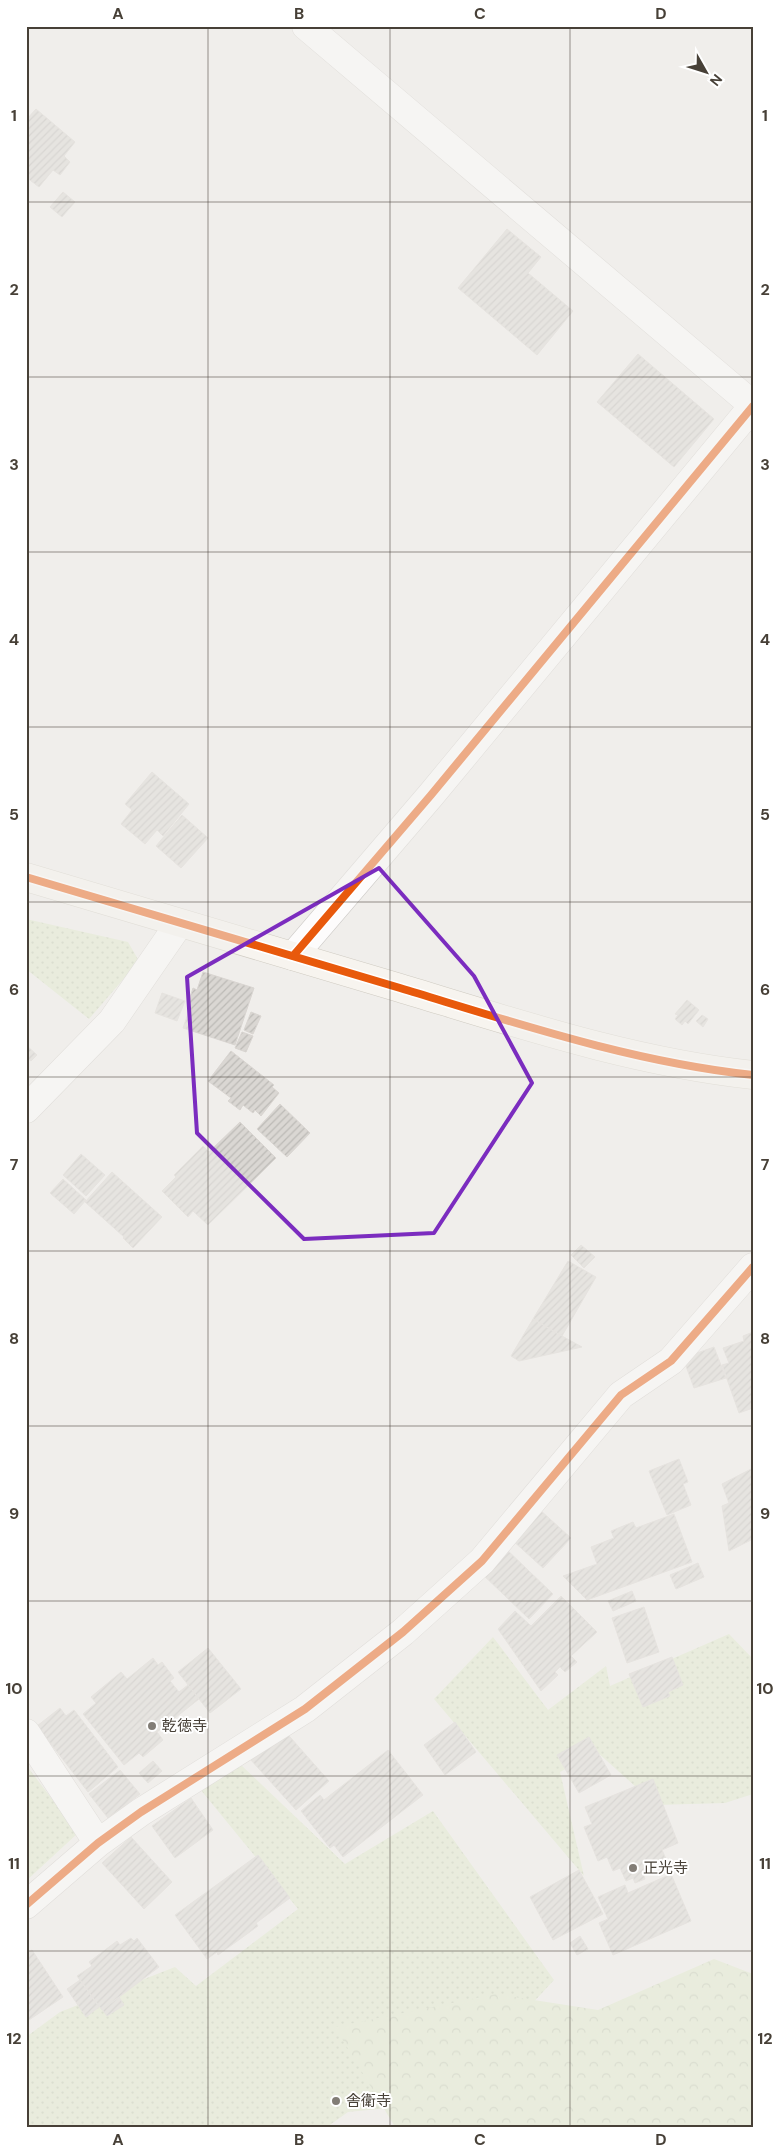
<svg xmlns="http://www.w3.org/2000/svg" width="779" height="2153" font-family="'DM Sans','Noto Sans JP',sans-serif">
<defs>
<pattern id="green-dots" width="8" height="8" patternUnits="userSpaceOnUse" patternTransform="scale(1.25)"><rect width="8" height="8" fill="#dfe9cc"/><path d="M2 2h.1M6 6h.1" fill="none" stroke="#c1c9b0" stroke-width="1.8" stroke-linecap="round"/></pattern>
<pattern id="forest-crowns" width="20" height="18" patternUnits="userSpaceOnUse" patternTransform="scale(1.25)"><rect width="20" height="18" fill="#dfe9cc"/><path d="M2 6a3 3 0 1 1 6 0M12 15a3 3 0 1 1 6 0" fill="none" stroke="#c1c9b0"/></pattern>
<pattern id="building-hatch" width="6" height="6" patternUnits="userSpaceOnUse" patternTransform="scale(1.25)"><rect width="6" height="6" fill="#dad7d3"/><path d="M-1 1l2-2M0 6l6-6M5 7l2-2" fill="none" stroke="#bcbab6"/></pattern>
</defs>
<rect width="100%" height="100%" fill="#f0eeeb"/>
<path fill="url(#green-dots)" d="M26,919l102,23 11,19 -50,58 -63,-50z
M729,1634l24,25v135l-28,9 -69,2 -59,-53 -37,20 24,104 -150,-177 59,-62 55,73 58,-44 4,20z
M240,1764l105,100 88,-53 121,169 -114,123 -92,9 -21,15h-301v-90l34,-25 115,-45 21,19 102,-77 -98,-120z
M26,1765l52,68 -52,48z"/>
<path fill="url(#forest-crowns)" d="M714,1959l39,15v153h-358l-60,-100 161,-33 102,16z"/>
<path fill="url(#building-hatch)" stroke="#d9d5d1" d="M36,109l39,33 -11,14 6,6 -10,13 -7,-5 -14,17 -13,-10v-57z
M63,192l12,10 -13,15 -12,-10z
M507,229l34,28 -13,16 45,38 -36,44 -79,-67z
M638,354l76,65 -40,48 -77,-65z
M152,772l37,32 -26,32 -6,-6 -12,14 -24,-20 11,-14 -7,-6z
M182,815l26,23 -27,30 -25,-22z
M203,972l51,16 -19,57 -52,-17 8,-23 -3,-1 5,-16 4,2z
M162,993l23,8 -8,20 -22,-8z
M687,1000l12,10 -11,14 -3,-3 -3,4 -7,-6 3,-4 -3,-1z
M251,1012l10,4 -8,18 -9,-4z
M702,1015l6,4 -5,8 -7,-6z
M242,1032l11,4 -7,16 -11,-4z
M26,1045l11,10 -6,6 -5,-4z
M231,1051l43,34 -2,2 7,6 -18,23 -6,-6 -2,3 -10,-8 -3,5 -12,-9 3,-3 -23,-17z
M280,1104l30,29 -23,24 -30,-28z
M240,1122l36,36 -68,67 -15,-14 -5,6 -26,-26 14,-14 -2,-2 29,-29 6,6z
M81,1154l24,21 -19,21 -23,-21z
M112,1172l50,45 -29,31 -10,-10 1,-1 -39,-35z
M63,1179l23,21 -12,14 -24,-21z
M581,1245l14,12 -11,11 -13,-13z
M568,1261l28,16 -34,59 -29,-17z
M533,1319l29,17 20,11 -63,14 -8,-5z
M753,1332v76l-14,5 -17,-48 7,-2 -6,-15 21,-7 -1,-5z
M714,1347l12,31 -32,10 -11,-30z
M679,1459l9,23 -5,2 8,21 -24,10 -18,-44z
M753,1468v71l-24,12 -7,-45 7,-3 -7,-19z
M539,1509l32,29 -28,30 -32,-29z
M674,1514l18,48 -105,38 -24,-24 34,-12 -6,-17 23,-9 -3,-7 22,-9 3,6z
M503,1546l50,48 -24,25 -50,-48z
M698,1563l6,14 -28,12 -6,-14z
M632,1591l4,10 -23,10 -5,-10z
M561,1596l36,36 -26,24 6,6 -12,10 -5,-5 -5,5 3,3 -17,16 -43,-62 17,-18 16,15z
M644,1607l15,45 -32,11 -15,-45z
M208,1648l33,41 -31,24 -32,-41z
M672,1657l11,28 -15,7 2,4 -27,11 -14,-33z
M153,1658l5,7 4,-3 12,16 -4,3 9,11 9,-7 11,14 -42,33 6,8 -20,17 -4,-4 -15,12 -41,-51 13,-11 -5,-6 30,-25 6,7z
M60,1708l6,8 8,-6 44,57 -30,25 -51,-66z
M455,1722l21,30 -31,23 -21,-30z
M283,1729l46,52 -33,29 -46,-51z
M589,1737l22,38 -32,18 -22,-38z
M388,1750l35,45 -80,62 -9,-12 -4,3 -29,-37 19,-16 4,5z
M153,1761l9,10 -14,12 -9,-10z
M120,1770l20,24 -32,24 -19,-24z
M653,1779l25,64 -16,7 5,11 -25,10 3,8 -10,4 -2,-5 -7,3 -6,-13 -7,3 -6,-14 -9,4 -14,-34 8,-3 -7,-17z
M191,1798l22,32 -38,28 -23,-32z
M131,1837l41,45 -28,27 -42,-46z
M258,1855l32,43 -34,25 2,3 -40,29 -1,-3 -10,7 -32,-44z
M579,1870l24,44 -50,26 -23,-43z
M671,1874l20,47 -78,34 -14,-32 9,-4 -10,-22 27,-12 3,8z
M580,1936l8,13 -11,6 -7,-12z
M131,1938l3,3 3,-3 22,29 -57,43 -25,-34 15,-10 -3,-4 28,-21 3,4z
M32,1950l31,47 -37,25v-68z
M80,1980l19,27 -13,10 -19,-28z
M119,1997l5,8 -17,11 -5,-7z"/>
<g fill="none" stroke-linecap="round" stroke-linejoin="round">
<g stroke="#cdcac7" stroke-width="29">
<path id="street" d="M306,26l447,379
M293,956l138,-161 322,-389
M26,1109l86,-88 67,-97
M26,1733l72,110
M26,1905l72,-62 43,-31 164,-103 98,-77 79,-71 139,-166 50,-34 82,-94"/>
</g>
<g stroke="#cfcbc2" stroke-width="29">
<path id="secondary" d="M26,877c125,38 250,74 374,111 116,35 232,74 353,87"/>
</g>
<use href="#street" stroke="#fdfcfc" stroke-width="28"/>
<use href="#secondary" stroke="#f7f4ef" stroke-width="28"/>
<g stroke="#fff" stroke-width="11">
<path id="cycleway" d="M26,877c125,38 250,74 374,111 116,35 232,74 353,87
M293,956l138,-161 322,-389
M26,1905l72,-62 43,-31 164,-103 98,-77 79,-71 139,-166 50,-34 82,-94"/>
</g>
<use href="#cycleway" stroke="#e8590c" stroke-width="8"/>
</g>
<path d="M0 0H779V2153H0ZM379,868l95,108 58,107 -98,150 -130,6 -107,-106 -10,-156z" fill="#f0eeeb" fill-opacity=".55" fill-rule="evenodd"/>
<path fill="none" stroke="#7b2cbf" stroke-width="4" stroke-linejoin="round" d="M379,868l95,108 58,107 -98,150 -130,6 -107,-106 -10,-156z"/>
<path fill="none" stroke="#474037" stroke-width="1" stroke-opacity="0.55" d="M208,26v2101M390,26v2101M570,26v2101M26,202h727M26,377h727M26,552h727M26,727h727M26,902h727M26,1077h727M26,1251h727M26,1426h727M26,1601h727M26,1776h727M26,1951h727"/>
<g fill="#827d76" stroke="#fff" stroke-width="2">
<circle cx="152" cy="1726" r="5"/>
<circle cx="633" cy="1868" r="5"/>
<circle cx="336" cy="2101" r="5"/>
</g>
<g text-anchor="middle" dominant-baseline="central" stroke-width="4" stroke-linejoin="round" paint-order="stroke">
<g font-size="15" fill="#474037" stroke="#fff" text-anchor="start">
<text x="162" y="1726">乾徳寺</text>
<text x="643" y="1868">正光寺</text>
<text x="346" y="2101">舎衛寺</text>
</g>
</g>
<rect width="779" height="2153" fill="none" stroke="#ffffff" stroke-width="55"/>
<g transform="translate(706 72) rotate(129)" stroke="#ffffff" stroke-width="4" paint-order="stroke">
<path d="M0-4L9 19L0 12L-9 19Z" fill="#474037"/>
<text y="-8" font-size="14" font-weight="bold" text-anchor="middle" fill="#474037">N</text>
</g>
<rect x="28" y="28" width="724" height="2098" fill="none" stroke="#474037" stroke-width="2"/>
<g font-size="16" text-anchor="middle" font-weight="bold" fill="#474037">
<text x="118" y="19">A</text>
<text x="299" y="19">B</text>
<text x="480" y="19">C</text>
<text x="661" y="19">D</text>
<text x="14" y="121">1</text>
<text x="765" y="121">1</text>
<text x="14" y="295">2</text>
<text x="765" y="295">2</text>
<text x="14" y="470">3</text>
<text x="765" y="470">3</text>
<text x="14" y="645">4</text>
<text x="765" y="645">4</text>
<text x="14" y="820">5</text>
<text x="765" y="820">5</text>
<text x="14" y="995">6</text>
<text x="765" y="995">6</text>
<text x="14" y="1170">7</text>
<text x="765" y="1170">7</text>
<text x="14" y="1344">8</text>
<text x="765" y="1344">8</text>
<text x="14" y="1519">9</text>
<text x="765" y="1519">9</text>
<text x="14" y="1694">10</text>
<text x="765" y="1694">10</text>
<text x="14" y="1869">11</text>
<text x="765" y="1869">11</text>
<text x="14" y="2044">12</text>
<text x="765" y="2044">12</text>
<text x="118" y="2145">A</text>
<text x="299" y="2145">B</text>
<text x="480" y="2145">C</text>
<text x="661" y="2145">D</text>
</g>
</svg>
